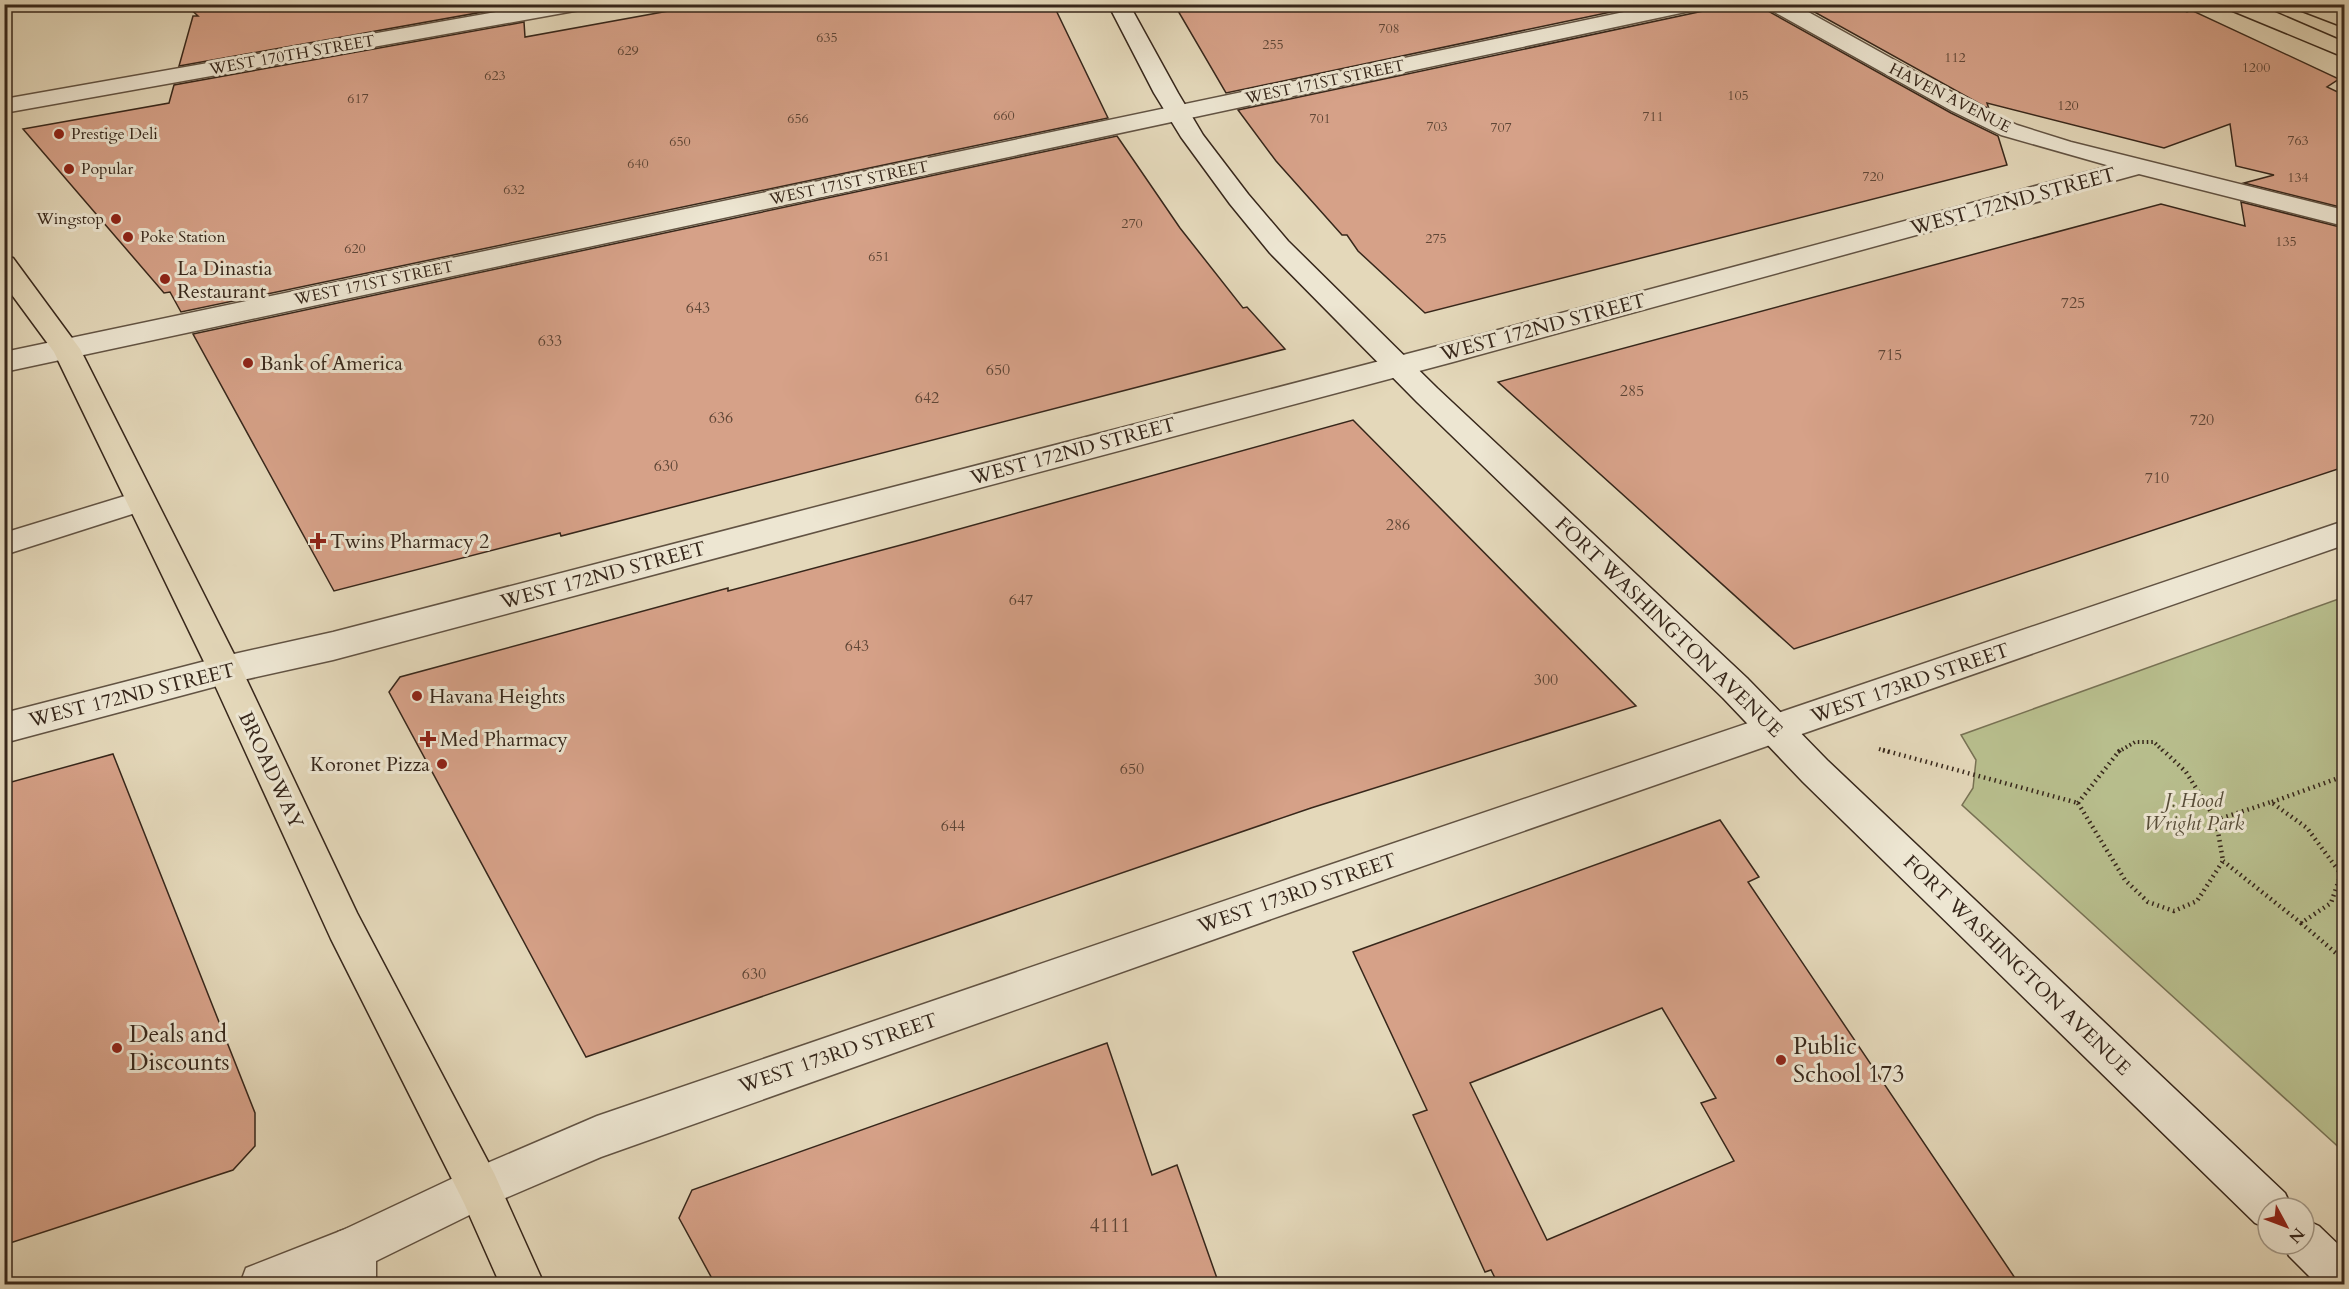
<svg xmlns="http://www.w3.org/2000/svg" width="2349" height="1289" font-family="Cardo,serif">
<rect width="100%" height="100%" fill="#e4d8ba"/>
<filter id="stains"><feTurbulence type="fractalNoise" baseFrequency=".00333" numOctaves="4"/><feColorMatrix values="0 0 0 0 .2 0 0 0 0 .09 0 0 0 0 .02 0 0 0 .5 -.17"/></filter>
<radialGradient id="worn" r=".72"><stop offset=".6" stop-color="#630" stop-opacity="0"/><stop offset="1" stop-color="#630" stop-opacity=".3"/></radialGradient>
<path fill="#b8be8d" stroke="#787254" stroke-width="1.5" d="M2344,597v555l-382,-347 11,-17 3,-28 -15,-25z"/>
<path fill="#d6a188" stroke="#37271b" stroke-width="1.5" fill-rule="evenodd" d="M185,4h337v1l-343,61 14,-50h5z
M707,4h346l55,114 -927,194 -11,-20 -6,1 -141,-164 146,-26 5,-18 350,-63 1,15z
M1174,4h475l-423,89z
M1707,4h58l3,7 183,102 47,23 9,29 -582,148 -67,-62 -11,-16h-5l-66,-74 -38,-51 465,-99z
M1800,4h371l16,8 4,-2 148,69 -12,8 17,8v113l-100,-25 30,-8 -38,-9 -6,-42 -66,24 -177,-45 2,6z
M1117,136l63,92 63,80 4,-1 38,42 -724,187 -1,-3 -226,58 -141,-257z
M2241,202l103,26v239l-550,182 -296,-267 663,-178 84,22z
M1353,420l283,286 -325,102 -725,249 -197,-365 11,-15 328,-89v3l188,-50z
M113,754l142,359v33l-22,24 -229,75v-461z
M1720,820l39,57 -11,5 271,402h-521l-7,-14 -6,2 -72,-157 14,-5 -74,-158zM1662,1008l54,90 -15,5 33,58 -187,79 -77,-157z
M1107,1043l45,132 25,-10 42,119h-504l-36,-66 13,-28z"/>
<g fill="none" stroke-linecap="round" stroke-linejoin="round">
<g stroke="#625343" stroke-width="3">
<path id="service" d="M141,491l10,3 4,7 -4,7 -147,47v-22z"/>
</g>
<g stroke="#625343" stroke-width="3">
<path id="minor" d="M541,4h49l-2,5 -8,1 -576,103v-14z
M1662,4h43l-2,5 -8,1 -1691,362v-20z
M1767,4h27l174,97 49,24 54,17 273,68v16l-205,-52 -686,188 -1120,298 -108,24 -221,59v-30l221,-57 108,-24 1120,-290 657,-176 -109,-31 -49,-24 -183,-102z
M2344,521v24l-1050,366 -693,246 -107,46 -124,61 -53,20h-77l6,-16 97,-38 121,-57 133,-57 697,-239z"/>
</g>
<g stroke="#625343" stroke-width="3">
<path id="tertiary" d="M354,1226l16,6 6,16v36h-44v-36l6,-16z"/>
</g>
<g stroke="#37271b" stroke-width="3">
<path id="secondary" d="M1108,4h21l49,89 25,42 45,59 40,47 149,147 310,290 80,82 458,433 7,15h-24v21l-13,-6 -452,-441 -80,-84 -306,-296 -147,-149 -40,-49 -49,-67 -27,-44z
M2304,1219l15,7 25,24v34h-27l-28,-28 -6,-12h21z"/>
</g>
<g stroke="#37271b" stroke-width="3">
<path id="primary" d="M4,256l9,2 67,91 162,321 115,243 137,260 50,111h-44l-36,-81 -133,-264 -123,-269 -154,-318 -50,-68z"/>
</g>
<g stroke="#37271b" stroke-width="3">
<path id="motorway" d="M2226,4h30l88,38v15l-116,-48z
M2295,4h29l20,9v14l-47,-18z"/>
</g>
<path stroke="#37271b" stroke-width="4" stroke-dasharray="1.5 3" stroke-linecap="butt" d="M1879,749l10,3
M2118,752l17,-10h19l10,10"/>
<path stroke="#37271b" stroke-width="4.5" stroke-dasharray="1.5 4" stroke-linecap="butt" d="M1883,750l195,53
M2272,802l72,-26
M2078,803l47,77 23,22 26,9 23,-10 26,-40 -7,-41 -30,-48 -23,-22
M2078,803l42,-53
M2216,820l55,-18 36,26 34,46 -10,29 -30,20 -78,-62
M2301,923l43,37"/>
<use href="#service" fill="#ede6d2" fill-rule="evenodd"/>
<use href="#minor" fill="#ede6d2" fill-rule="evenodd"/>
<use href="#tertiary" fill="#ede6d2" fill-rule="evenodd"/>
<use href="#secondary" fill="#ede6d2" fill-rule="evenodd"/>
<use href="#primary" fill="#e4d8ba" fill-rule="evenodd"/>
<use href="#motorway" fill="#e4d8ba" fill-rule="evenodd"/>
</g>
<g fill="#8f2418" stroke="#ede6d2" stroke-width="2">
<circle cx="59" cy="134" r="6"/>
<circle cx="69" cy="169" r="6"/>
<circle cx="116" cy="219" r="6"/>
<circle cx="128" cy="237" r="6"/>
<circle cx="165" cy="279" r="6"/>
<circle cx="248" cy="363" r="6"/>
<path d="M315 532h6v6h6v6h-6v6h-6v-6h-6v-6h6z"/>
<circle cx="417" cy="696" r="6"/>
<path d="M425 730h6v6h6v6h-6v6h-6v-6h-6v-6h6z"/>
<circle cx="442" cy="764" r="6"/>
<circle cx="117" cy="1048" r="6"/>
<circle cx="1781" cy="1060" r="6"/>
</g>
<g text-anchor="middle" dominant-baseline="central" stroke-width="6" stroke-linejoin="round" paint-order="stroke">
<g font-size="14" fill="#5f4636">
<text x="1389" y="28">708</text>
<text x="827" y="37">635</text>
<text x="1273" y="44">255</text>
<text x="628" y="50">629</text>
<text x="1955" y="57">112</text>
<text x="2256" y="67">1200</text>
<text x="495" y="75">623</text>
<text x="1738" y="95">105</text>
<text x="358" y="98">617</text>
<text x="2068" y="105">120</text>
<text x="1004" y="115">660</text>
<text x="1653" y="116">711</text>
<text x="798" y="118">656</text>
<text x="1320" y="118">701</text>
<text x="1437" y="126">703</text>
<text x="1501" y="127">707</text>
<text x="2298" y="140">763</text>
<text x="680" y="141">650</text>
<text x="638" y="163">640</text>
<text x="1873" y="176">720</text>
<text x="2298" y="177">134</text>
<text x="514" y="189">632</text>
<text x="1132" y="223">270</text>
<text x="1436" y="238">275</text>
<text x="2286" y="241">135</text>
<text x="355" y="248">620</text>
<text x="879" y="256">651</text>
</g>
<g font-size="16" fill="#37271b" stroke="#ede6d2">
<text transform="translate(292 55) rotate(-10)">WEST 170TH STREET</text>
<text transform="translate(1325 82) rotate(-12)">WEST 171ST STREET</text>
<text transform="translate(1950 98) rotate(27)">HAVEN AVENUE</text>
<text transform="translate(849 183) rotate(-12)">WEST 171ST STREET</text>
<text transform="translate(374 283) rotate(-12)">WEST 171ST STREET</text>
</g>
<g font-size="16" fill="#37271b" stroke="#ede6d2" text-anchor="start">
<text x="71" y="134">Prestige Deli</text>
<text x="81" y="169">Popular</text>
<text x="104" y="219" text-anchor="end">Wingstop</text>
<text x="140" y="237">Poke Station</text>
</g>
<g font-size="16" fill="#5f4636">
<text x="2073" y="303">725</text>
<text x="698" y="308">643</text>
<text x="550" y="341">633</text>
<text x="1890" y="355">715</text>
<text x="998" y="370">650</text>
<text x="1632" y="391">285</text>
<text x="927" y="398">642</text>
<text x="721" y="418">636</text>
<text x="2202" y="420">720</text>
<text x="666" y="466">630</text>
<text x="2157" y="478">710</text>
<text x="1398" y="525">286</text>
<text x="1021" y="600">647</text>
<text x="857" y="646">643</text>
<text x="1546" y="680">300</text>
<text x="1132" y="769">650</text>
<text x="953" y="826">644</text>
<text x="754" y="974">630</text>
</g>
<g font-size="20" fill="#37271b" stroke="#ede6d2">
<text transform="translate(2013 201) rotate(-15)">WEST 172ND STREET</text>
<text transform="translate(1543 327) rotate(-15)">WEST 172ND STREET</text>
<text transform="translate(1073 451) rotate(-15)">WEST 172ND STREET</text>
<text transform="translate(603 575) rotate(-15)">WEST 172ND STREET</text>
<text transform="translate(1669 627) rotate(44)">FORT WASHINGTON AVENUE</text>
<text transform="translate(1910 683) rotate(-19)">WEST 173RD STREET</text>
<text transform="translate(132 695) rotate(-14)">WEST 172ND STREET</text>
<text transform="translate(271 770) rotate(65)">BROADWAY</text>
<text transform="translate(1297 893) rotate(-19)">WEST 173RD STREET</text>
<text transform="translate(2017 965) rotate(44)">FORT WASHINGTON AVENUE</text>
<text transform="translate(838 1053) rotate(-19)">WEST 173RD STREET</text>
</g>
<g font-size="20" fill="#37271b" stroke="#ede6d2" text-anchor="start">
<text x="177" y="268">La Dinastia<tspan x="177" dy="23">Restaurant</tspan></text>
<text x="260" y="363">Bank of America</text>
<text x="330" y="541">Twins Pharmacy 2</text>
<text x="429" y="696">Havana Heights</text>
<text x="440" y="739">Med Pharmacy</text>
<text x="430" y="764" text-anchor="end">Koronet Pizza</text>
</g>
<g font-size="20" font-style="italic" fill="#574d38" stroke="#ede6d2">
<text x="2194" y="800">J. Hood<tspan x="2194" dy="23">Wright Park</tspan></text>
</g>
<g font-size="20" fill="#5f4636">
<text x="1110" y="1225">4111</text>
</g>
<g font-size="24" fill="#37271b" stroke="#ede6d2" text-anchor="start">
<text x="129" y="1034">Deals and<tspan x="129" dy="28">Discounts</tspan></text>
<text x="1793" y="1046">Public<tspan x="1793" dy="28">School 173</tspan></text>
</g>
</g>
<rect width="2349" height="1289" fill="none" stroke="#e4d8ba" stroke-width="24"/>
<rect x="6" y="6" width="2337" height="1277" fill="none" stroke="#37271b" stroke-width="3"/>
<rect x="12" y="12" width="2325" height="1265" fill="none" stroke="#37271b" stroke-width="1.5"/>
<g transform="translate(2286 1226) rotate(131)"><circle r="28" fill="#ede6d2" stroke="#a49a89" stroke-width="1.5"/>
<path d="M0-4.5L10 22L0 15L-10 22Z" fill="#8f2418"/>
<text y="-9" font-size="16" font-weight="bold" text-anchor="middle" fill="#37271b">N</text>
</g>
<rect width="100%" height="100%" filter="url(#stains)"/>
<rect width="100%" height="100%" fill="url(#worn)"/>
</svg>
